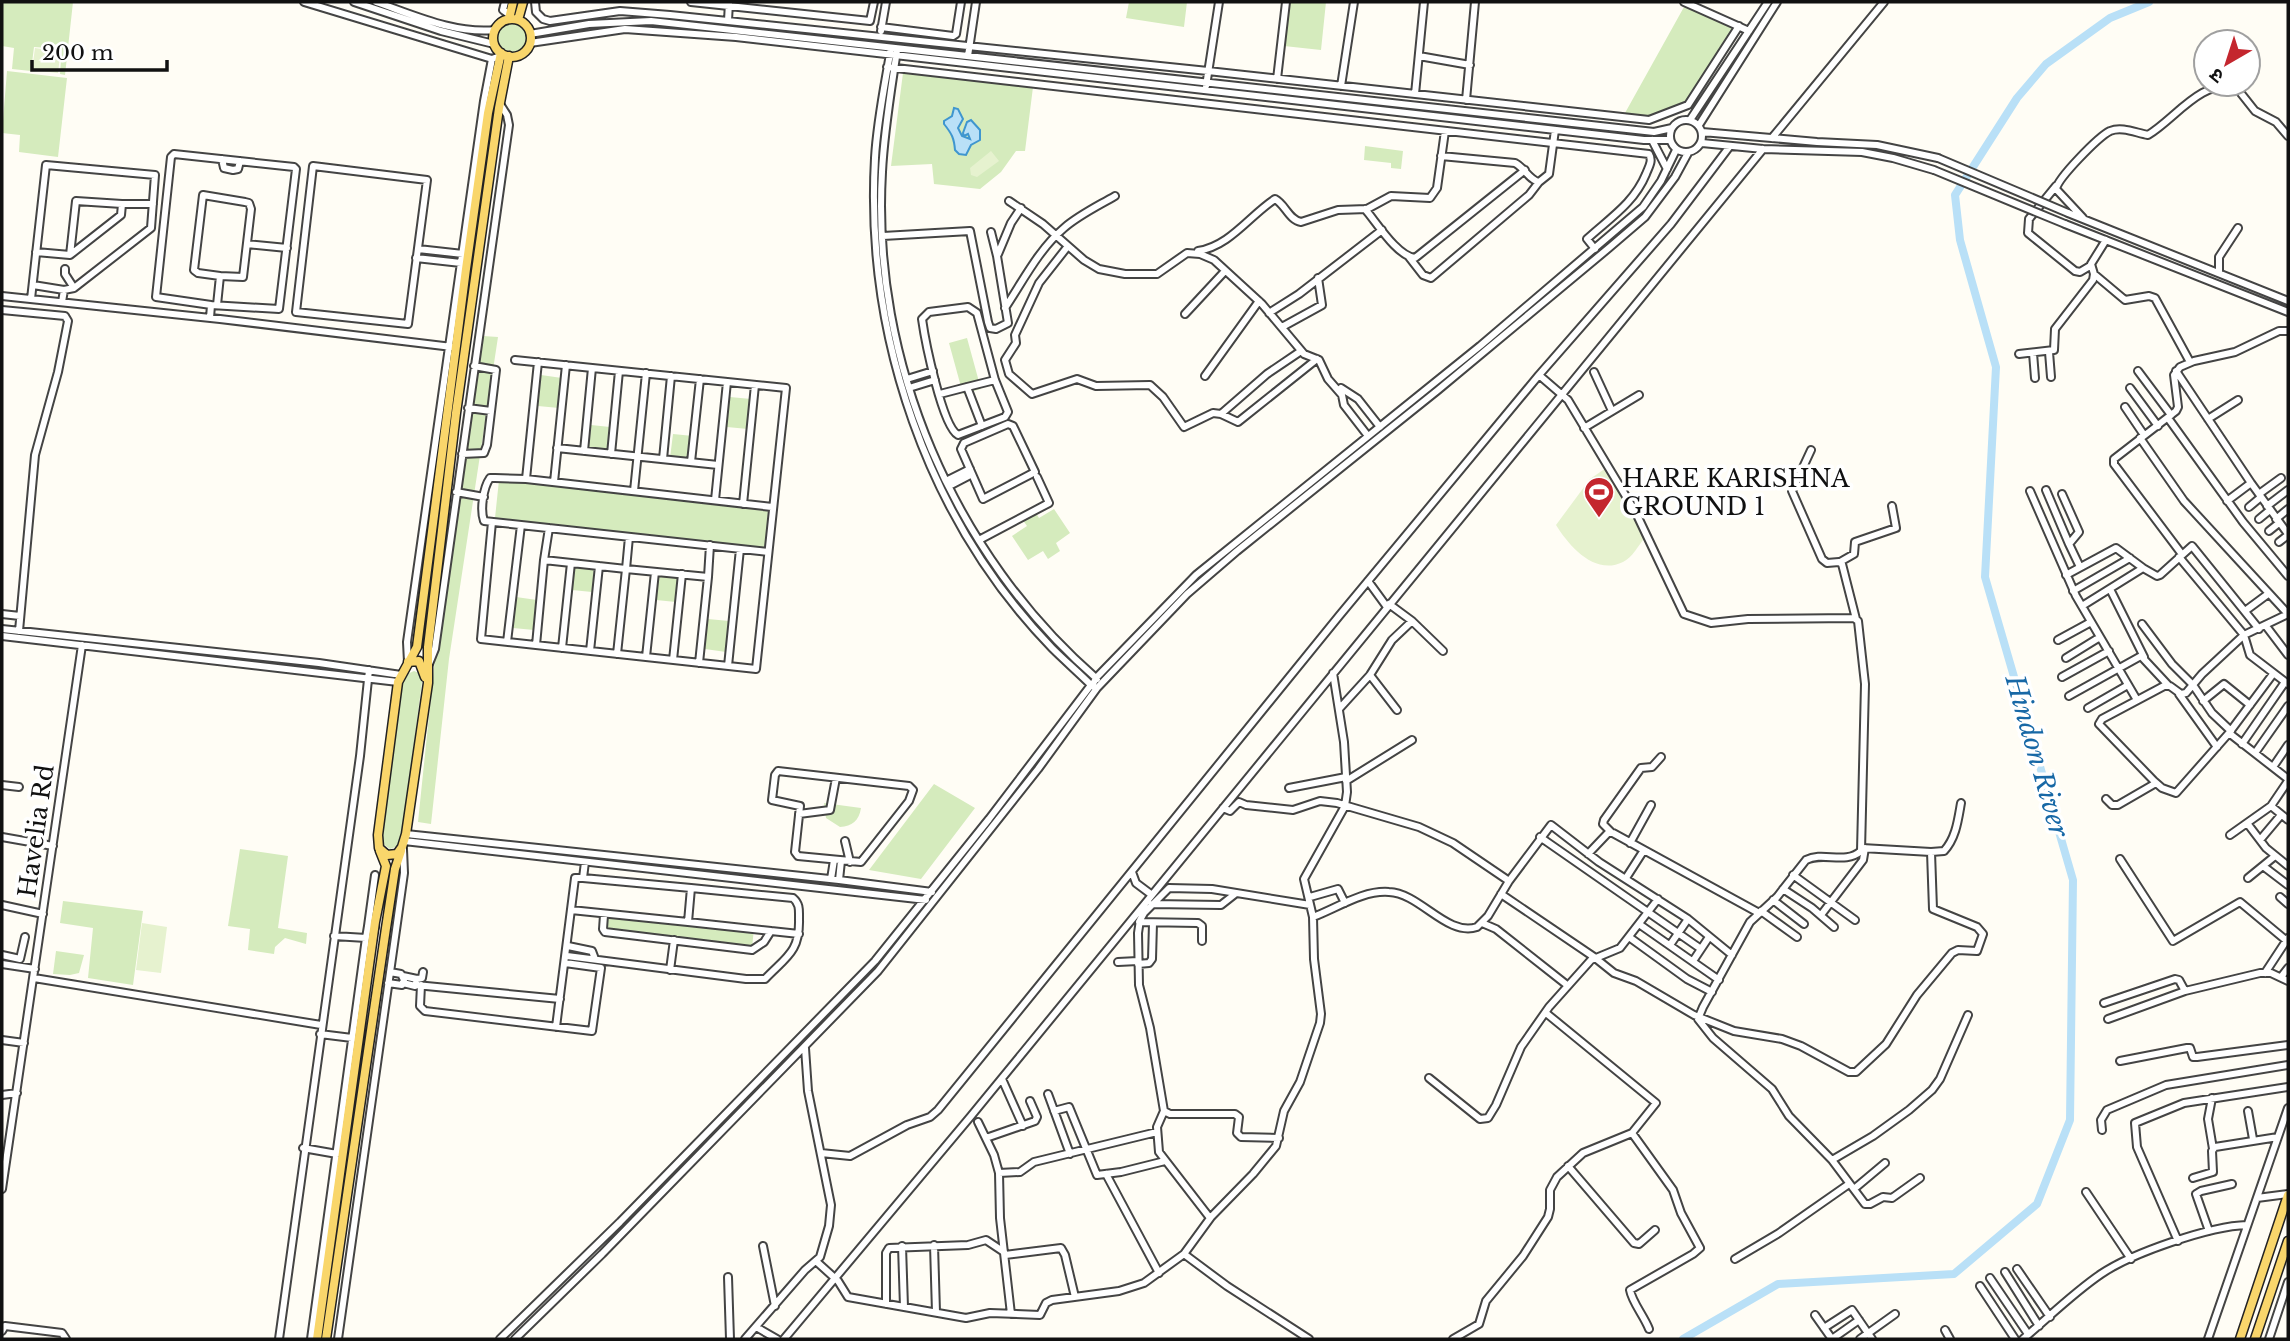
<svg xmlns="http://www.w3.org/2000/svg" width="2290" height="1341" font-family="'Libre Baskerville','Noto Sans Devanagari',serif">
<rect width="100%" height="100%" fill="#fffdf5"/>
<path fill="#d5ebbd" d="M2,2h71l-8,73 -5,-1 2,-29 -14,-1 -1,4 -13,-1 -3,24 -19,-2 2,-21 -12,-2z
M1129,2h58l-3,25 -58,-9z
M1289,2h37l-5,48 -37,-4z
M1684,7l51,21 -46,74 -37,16 -27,-5z
M498 38a14 14 0 1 1 28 0a14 14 0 1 1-28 0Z
M7,71l60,7 -9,79 -39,-5 1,-17 -18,-2z
M903,73l130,14 -8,64h-9l-15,21 -21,17 -46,-5 -2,-20 -41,2z
M1365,146l38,5 -2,18 -10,-1v-5l-27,-3z
M483,336l15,1 -49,322 -18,165 -13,-2 17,-164z
M967,338l14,51 -18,5 -14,-51z
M541,375l21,3 -3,30 -21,-2z
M730,397l21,2 -3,30 -21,-2z
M591,425l19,2 -2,24 -20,-2z
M673,434l20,2 -3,24 -20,-2z
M499,480l271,29 -4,39 -271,-30z
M1033,508l6,10 15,-9 16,24 -14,10 4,8 -12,8 -5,-8 -15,9 -16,-24 15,-10 -7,-10z
M575,565l19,2 -2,25 -20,-2z
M659,574l20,2 -3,26 -20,-2z
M516,597l21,3 -3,30 -21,-2z
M708,619l21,2 -3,31 -21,-3z
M414,671l5,2 3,9 -21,161 -3,3 -8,3 -7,-5 -2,-4 22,-160 2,-5z
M934,784l41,24 -54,71 -52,-9z
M824,803l37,5c-2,13 -9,18 -21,19l-14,-9z
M240,849l48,7 -10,72 29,5 -1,11 -21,-6 -10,9 -1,7 -26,-4 2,-21 -22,-3z
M63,901l80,10 -10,74 -45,-7 5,-50 -33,-5z
M603,909l151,19 -2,20 -152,-18z
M56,951l28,4 -5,18 -9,2 -17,-1z"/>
<path fill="#e6f2cf" d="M49,47l12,1 -3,25 -26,-3 3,-22 13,2z
M991,151l8,10 -22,16 -6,-2 -1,-7z
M1606,468l28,46 11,23c-6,8 -13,21 -22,25 -28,14 -54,-16 -67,-37l34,-46z
M142,923l25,4 -6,46 -25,-3z"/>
<path fill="#b9e0f7" stroke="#3f96cf" stroke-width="2" d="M954,108l4,1 5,10 -5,9 4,8 8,3 -2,-5 -4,2 -1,-3 4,-11 4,-2 9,10v10l-9,5 -5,10 -7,-1 -4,-4c-1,-12 -3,-16 -11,-26v-3l8,-5z"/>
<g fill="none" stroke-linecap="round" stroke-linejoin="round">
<path stroke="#b9e0f7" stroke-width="8" d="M1683,1339l95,-55 176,-10 83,-70 33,-84 3,-240 -88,-303 11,-210 -36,-127 -5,-45 62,-97 29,-34 64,-46 39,-16"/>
<g stroke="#444" stroke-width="10">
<path id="minor" d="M304,2l188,57
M354,2l87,29 53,13
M376,2c38,13 78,32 119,28
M505,2l-2,8 7,5
M535,2l1,10 7,7 7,2 70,-10 50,4 538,56 441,49 39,-15 51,-79
M691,2l179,19 4,-19
M1684,2l65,29
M728,21l1,-19
M881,27l72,9 3,-2 5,-32
M881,31l5,-29
M530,34l59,-10 62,-3 1003,111 18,-4
M530,43l95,-14 111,8 908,103h26
M897,50c-6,41 -13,81 -15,122 -11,190 72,383 215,507
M968,56l8,-54
M1419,56l51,9
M887,67l762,87c4,7 0,12 -3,20 -12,29 -36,44 -59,65l8,10
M1277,79l9,-77
M1206,86l13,-84
M1341,86l13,-84
M1415,94l9,-92
M1466,100l9,-98
M1670 136a16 16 0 1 1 32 0a16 16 0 1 1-32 0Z
M1690,120l78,-118
M1699,125l78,-123
M1702,132l115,10 60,3 61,13
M1772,138l112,-136
M1652,140l15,29
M1702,143l61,6 99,3 31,6 41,12
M1441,156l74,7c10,5 14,17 24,19l10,-8 6,-44
M222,159l2,9 9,2 5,-1 2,-8
M313,166l114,14 -19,144 -112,-12z
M2056,186l-27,33 -1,14 47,38 5,1 10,-6
M1009,201l34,23 41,36 15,9 26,5h32l30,-21 13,1 14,6 48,44 42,50 15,6 9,19 14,16 2,10 24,31
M1365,209c12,14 32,47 50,49l110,-88
M2068,213l220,88
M2083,218l-27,-29c2,-11 42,-52 54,-58 12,-5 26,2 38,4 27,-16 53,-56 88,-48l19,24 21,11 12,14
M2065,224l223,88
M883,236l87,-5 18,91 2,6 6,1 12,-6 -11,-67 -6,-24
M247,244l40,4
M1068,246l-29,37 -24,52 1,8 -11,17 4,14 23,20 45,-15 19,7 54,-1 13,12 21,30 29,-14 8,1 17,8 79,-63
M418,249l45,5
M1198,251c32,-5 51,-35 77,-52 10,5 14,21 26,23l37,-12 29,-1 24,-13 39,2 7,-10 8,-57
M36,252l34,3 51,-40 1,-11h31
M998,254l13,-31 10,-15
M70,255l6,-54 46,3
M1409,257l14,18 8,3 98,-83 10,-13
M416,258l45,5
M65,269v5l9,14
M2219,273v-16l19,-29
M2094,274l31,26 24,-4 6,2 35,64
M33,285l31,5
M2,296l218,23 232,28
M31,299l15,-134 109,10 -4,53 -77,60 -10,2 -2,12
M217,305l3,-29 -22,-3 -4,-3 9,-75 42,7 4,1 2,6 -8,68 -23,-1
M968,307l9,6 18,67 13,32 -3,5 -47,18c-16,-9 -33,-95 -36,-116l7,-7z
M1005,308c18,-27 34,-59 59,-80 15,-13 34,-22 51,-32
M2,310l63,6 3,5 -10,51 -23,83 -16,176
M1269,313l30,-19 83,-64
M1185,314l40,-43
M210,318l1,-13 -55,-8 15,-140 3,-3 120,13 2,2 -17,140 -68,-4
M1282,327l40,-22 -4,-27
M2049,352l2,25
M2033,353l2,25
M2019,354l35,-4 1,-21 38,-49 1,-6 -3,-10 15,-24
M2138,371l33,44
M2176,371l75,112 37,51
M1594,372l18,39
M1539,375l29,25 68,113 48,101 27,9 37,-4 106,-1 4,3 7,63 -4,167c-16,14 -38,0 -55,9l-29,37 -27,25 -47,85 -5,12 15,19 59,51 17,27 43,44 33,44h5l13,-7 9,1 28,-20
M1205,376l54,-75
M907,379l26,-8
M909,388l26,-8
M1341,388l17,11 22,28
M2130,388l28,38
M940,394l27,-7
M2125,407l19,28
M468,408l23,3
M1221,414l46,-40 34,-23
M2168,418l75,104 45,54
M2208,419l30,-19
M1008,424l5,2 22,46 -52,27 -22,-50 3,-6z
M982,426l-15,-39 28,-7
M1584,428l55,-33
M2140,438l44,63 104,113
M557,448l161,17
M1811,450l-19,41 30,68 5,4 12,-1 3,2 14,55
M584,451l8,-83
M462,454l22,-1 3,-8 9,-75 -22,-4
M611,454l8,-83
M663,459l8,-83
M691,462l9,-83
M526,479l12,-117
M946,481l24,-12
M554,482l12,-117
M949,486l23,-12
M2046,490l23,54
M634,491l12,-118
M2030,491l46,105 61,104
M456,492l28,5
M2062,494l17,38 -10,12 11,23
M2259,494l22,-16
M715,500l12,-118
M2227,501l24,-18
M743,504l12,-119
M2267,506l21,-16
M2249,507l12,-10
M2259,519l11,-9
M2276,519l12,-10
M492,522l-11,117 275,30 30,-281 -271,-28
M549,528l-5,32 82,9 -9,85
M2269,531l10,-8
M629,537l-3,32 82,8 2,-32
M979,540l70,-37 -12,-26
M2279,542l9,-7
M768,552l-284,-31c-4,-11 -1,-33 6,-43h5l31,1 246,28
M2181,553l-67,-89v-5l62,-48 2,-4 -4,-32 6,-8 14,-6 41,-9 44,-21h9
M2179,557l65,78 6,20 38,29
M1840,562l14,-8 1,-12 41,-14 -4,-22
M2066,575l50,-27 27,20 14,8 3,-1 32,-29 67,83
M1368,581l19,26
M2110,589l34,68
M2073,591l57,-33
M1389,604l23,17 31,30
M2082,606l61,-38
M2245,611l23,-17
M2,614l18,2
M2142,624l30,40 21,21 19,28 19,18
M2266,626l22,29
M2,629l317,34 82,12
M2,636l396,46
M2058,640l33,-18
M507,642l14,-117
M536,645l8,-85
M562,648l9,-85
M590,651l9,-85
M646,657l9,-85
M2066,658l34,-21
M673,660l9,-86
M408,662l-1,-20 77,-541 8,-42 8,-3
M699,663l9,-86
M429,664l6,-15 74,-524 -2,-10 -7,-11
M728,666l12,-117
M2273,674l-44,59 -53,60 -14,-5 -8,-7 -55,-57 3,-5 62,-33h6l11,8 5,-1 16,-19 42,-39 44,-21
M1370,675l27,35
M2062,677l47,-26
M1092,686l4,-8 100,-103 284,-229 163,-139 18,-26 15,-31
M2179,694l38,53
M2069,696l72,-40 27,29
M2203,701l21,-17 26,21
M2088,708l40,-23
M1339,709l31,-34 22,-35 20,-19
M2229,733l59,46
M2242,744l43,-62
M2255,753l33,-47
M2273,767l15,-22
M778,771l131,15 4,4 -4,11 -48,61 -63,-6 -3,-4 5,-46 -28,-6 3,-25z
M1346,781l66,-41
M2288,781l-17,25 17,14
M2,785l17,2
M1289,788l57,-11
M2106,799l6,6h6l38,-22
M1223,808l7,3 9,-9 7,3 47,5 27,-9 17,2 82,24 34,16 56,38
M799,814l31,-4 6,-32
M2247,823l19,25 22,18
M1611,832l-8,-8 1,-4 37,-52 11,-1 9,-10
M406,834l433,46 93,12
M2230,835l41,-29
M2,837l51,9
M1540,837l161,112
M2260,840l21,-25
M404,841l522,59
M845,841l5,21
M1630,843l21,-38
M1931,852l13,-1c12,-13 14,-31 17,-48
M1588,854l20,-21h5l146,80
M2120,859l53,82 67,-39 48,40
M2263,866l25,19
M1132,872l4,11 16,12
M1793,875l62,45
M583,878l108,10
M1626,878l18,-28
M2248,878l27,-22
M831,879l3,-19
M839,880l2,-19
M1783,889l29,19 22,19
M1501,894l93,63 20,16 22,8 58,34 40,16 48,8 19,7 48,26h7l30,-28 31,-49 35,-42 6,-3 19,1 6,-17 -6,-7 -44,-18 -2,-57 -69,-4
M1310,897l28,-8 7,14
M2280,897l8,7
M1773,900l31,24
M1152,904l69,1 14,-11
M2,905l41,9
M1761,911l36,26
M604,915l-1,14 2,3 147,18 12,-8 7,-11 -83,-9
M1821,915l42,-55 2,-12
M1313,917c24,-9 50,-27 76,-25 31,1 58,45 88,35l11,-11 21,-35 42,-56 48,37 89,57 44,36
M1139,922l59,1 4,3v15
M1482,923l14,6 71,56
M1639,924l80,56
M368,926l7,-51
M771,931l28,3
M334,936l32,2
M1629,937l58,42 25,13
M1670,945l18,-26
M568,946l24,5 3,8
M2,955l18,4 5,-22
M567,956l179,23h19c21,-22 35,-27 34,-60 0,-9 1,-15 -6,-21l-102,-10 -3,34 -117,-12
M1693,961l16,-24
M1118,962l20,-1
M2,964l33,5
M1138,964l11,-1 3,-4 1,-36
M670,970l4,-30
M2265,973l23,-35
M2281,977l7,-9
M34,978l287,47
M417,979l5,-1 1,-6
M388,983l14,2 2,-5 -3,-6 -11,-2
M403,983l12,3 2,-7 -14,-3
M416,985l144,14
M421,985l-1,21 5,5 167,20 9,-63 -36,-5
M2104,1003l71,-24 4,1 6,11 75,-18h11l17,8
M2108,1019l77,-28
M556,1027l19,-149h8l2,-16
M320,1034l32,4
M2,1040l22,3
M2120,1061l67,-13h3l3,9h4l91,-12
M1429,1078l51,41 8,-1 8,-13 25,-58 28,-40 42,-47 29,-12 38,-49
M1002,1079l21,47
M1048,1094l22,60
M2,1095l15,-2
M2212,1098l-4,21 5,30
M1054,1111l15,-4 28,68 24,-3 44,-11
M1164,1111l-7,16 2,25 51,66
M2248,1111l5,28
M978,1122l16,33 5,18 1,45 11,96
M2102,1130l-1,-10 6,-10 59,-25 122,-20
M1632,1133l41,57 8,23 19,35 -7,6 -63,36c2,12 14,26 19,39
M986,1138l49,-17 2,-4 -7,-16
M1279,1138l-38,-1 -4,-4 2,-16 -4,-3h-65l-6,-3 -14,-83 -11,-43 -1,-52 2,-13 4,-7 25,-25 43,1 98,16
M303,1148l34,6
M821,1153l29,3 57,-31 23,-8 8,-7 401,-494 200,-241 132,-151 59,-78
M1832,1160l41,-24 36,-26 23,-20 8,-11 28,-64
M1568,1166l66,77 5,1 16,-14
M999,1173l21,-1 14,-10 123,-30
M1106,1174l53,99
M2193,1178l20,-6 -1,-21 3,-4 63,-10
M2,1189l80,-544
M1854,1189l31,-26
M2086,1192l45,67
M2257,1198l31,-4
M2209,1231l-13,-37 5,-3 31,-7
M2178,1241l-41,-94 -2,-24 49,-20 104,-16
M934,1245l2,67
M763,1246l12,60
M902,1246l2,61
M1005,1255l56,-7 4,7 10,42
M1735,1259l44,-26 70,-49
M817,1262l21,19 10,16 118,21 24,-5 50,2 6,-12 6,-3 67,-9 25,-8 40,-29
M2017,1269l33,48
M2005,1272l34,54
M728,1277l2,62
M1990,1278l38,56
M1980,1286l35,53
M886,1304v-51l3,-5 79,-3 18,-5 18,12
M1815,1315l17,24 27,-19
M756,1327l21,12
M1824,1328l28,-18 20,29
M1945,1330l5,9
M2,1331l3,-5 57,7 4,6
M279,1339l81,-583 9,-86
M311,1339l55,-401 2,-12 7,1
M338,1339l58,-409 8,-57 -1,-24
M500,1339l120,-117 255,-261 114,-142 102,-134c-13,-13 -26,-24 -39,-37 -125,-129 -187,-312 -177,-490 2,-37 10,-74 16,-110
M515,1339l87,-85 276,-283 160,-202 59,-81 90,-94 50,-43 201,-161 172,-143 35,-30 30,-40 13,-24
M745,1339l60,-69 15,-13 9,-31 2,-21 -23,-114 -3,-43
M784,1339l187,-223 792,-967
M1309,1339l-82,-53 -43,-32 27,-37 42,-43 23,-28 8,-35 16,-29 20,-59 1,-9 -7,-55 -1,-42 -9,-38 41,-73 2,-14 -3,-50 -11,-69
M1453,1339l26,-15 7,-23 37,-45 25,-39 2,-8v-19l7,-13 26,-24 49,-20 24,-30 -110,-90
M1860,1339l35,-25
M2023,1339c25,-21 50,-46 78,-65 31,-21 109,-48 146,-49
M2208,1339l80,-231
M2269,1339l19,-57"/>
</g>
<g stroke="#222" stroke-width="11">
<path id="major" d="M509,19l4,-17
M493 38a19 19 0 1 1 38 0a19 19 0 1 1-38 0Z
M518,20l5,-18
M501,53l-13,60 -22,156 -49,378 -19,35 -20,153 1,13 8,7 10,-1 5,-7 4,-13 22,-151v-36l28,-234 43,-305 10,-52
M408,662l11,-1 6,16
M317,1339l58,-417 11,-56 -6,-15
M326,1339l60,-411 9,-59 6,-18
M2240,1339l48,-144
M2255,1339l33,-98"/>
</g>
<use href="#minor" stroke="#fff" stroke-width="6"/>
<use href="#major" stroke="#f9d66b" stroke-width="8"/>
<g stroke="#444" stroke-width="10" stroke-linecap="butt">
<path id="minor-bridge" d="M1938,158l130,55
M1934,170l131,54"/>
</g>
<use href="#minor-bridge" stroke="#fff" stroke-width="6"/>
</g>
<defs>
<g id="stadium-pin" transform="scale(1.575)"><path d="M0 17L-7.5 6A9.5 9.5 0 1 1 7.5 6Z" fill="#c4262e" stroke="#fff"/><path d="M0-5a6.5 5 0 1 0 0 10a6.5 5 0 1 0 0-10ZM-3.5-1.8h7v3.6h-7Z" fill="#fff"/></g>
</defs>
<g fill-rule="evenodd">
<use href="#stadium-pin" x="1599" y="492"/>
</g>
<g text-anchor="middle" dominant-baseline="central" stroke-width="7" stroke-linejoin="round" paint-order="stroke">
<g font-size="24" fill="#111" stroke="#fff" text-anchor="start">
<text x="1622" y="478">HARE KARISHNA<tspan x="1622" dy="28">GROUND 1</tspan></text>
</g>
<g font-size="24" fill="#111" stroke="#fff">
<text transform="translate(36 831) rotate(-82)">Havelia Rd</text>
</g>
<g font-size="26" font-style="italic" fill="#1768a6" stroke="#fff">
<text transform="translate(2037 756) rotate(74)">Hindon River</text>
</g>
</g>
<rect width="2290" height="1341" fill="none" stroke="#111111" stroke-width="7"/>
<g transform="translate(2227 63) rotate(219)"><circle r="33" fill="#ffffff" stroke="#a0a0a0" stroke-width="2"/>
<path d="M0-5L12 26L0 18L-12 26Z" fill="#c4262e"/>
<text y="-10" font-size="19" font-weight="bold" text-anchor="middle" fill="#111111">उ</text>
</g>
<path d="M32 60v10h135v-10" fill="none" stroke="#111111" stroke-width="3.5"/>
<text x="42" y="60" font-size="21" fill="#111111" stroke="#ffffff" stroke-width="5" paint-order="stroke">200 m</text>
</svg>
